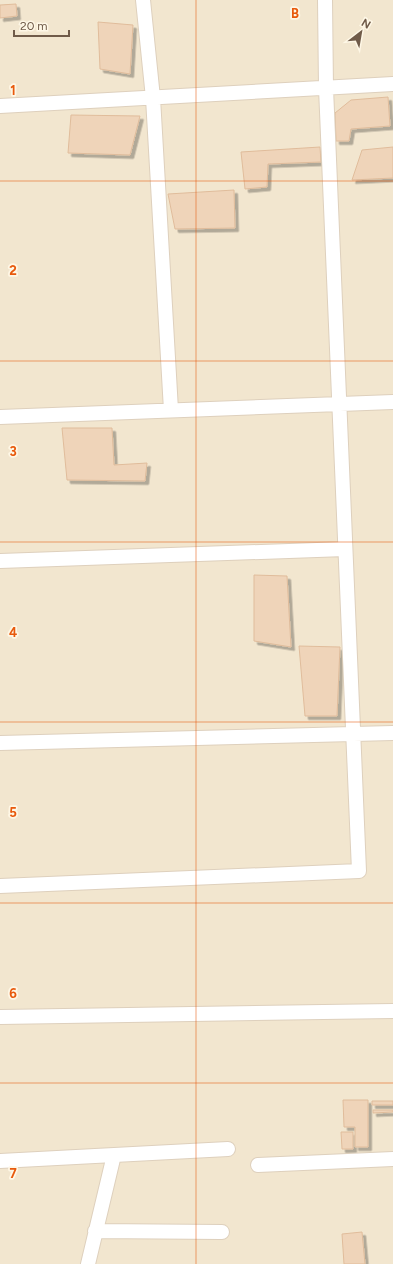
<svg xmlns="http://www.w3.org/2000/svg" width="393" height="1264" font-family="Figtree,sans-serif">
<defs>
<filter id="shadow"><feDropShadow dx="3.5" dy="3.5" stdDeviation="0" flood-color="#0004"/></filter>
</defs>
<rect width="100%" height="100%" fill="#fbf3e0"/>
<path fill="#f2e6cf" d="M0,0h393v1264h-393z"/>
<path fill="#efd4b9" stroke="#e0bc9b" filter="url(#shadow)" d="M16,4l1,12 -17,2v-13z
M98,22l35,3 -3,49 -30,-5z
M388,97l2,29 -39,3 -2,12h-13l-1,-28 16,-13z
M71,115l69,1 -10,39 -62,-2z
M320,147l1,15 -53,2 -1,23 -22,2 -4,-37z
M393,147v31l-41,2 10,-30z
M234,190l1,38 -60,1 -7,-35z
M62,428h50l2,37 33,-2 -2,18 -78,-1z
M254,575l33,1 4,71 -37,-6z
M299,646l41,1 -3,69h-32z
M343,1100h25v47h-13v-20h-11z
M372,1101h21v4h-21z
M373,1110h20v2l-20,1z
M341,1132h12v17h-11z
M362,1232l3,32h-21l-2,-30z"/>
<g fill="none" stroke-linecap="round" stroke-linejoin="round">
<g stroke="#ded0bd" stroke-width="16">
<path id="street" d="M143,0l10,98 18,312
M0,106l393,-22
M0,417l393,-15
M0,561l345,-12
M0,743l393,-10
M0,886l359,-15 -33,-783 -1,-88
M0,1017l393,-6
M0,1161l228,-12
M258,1165l135,-6
M95,1231l127,1
M88,1264l26,-109"/>
</g>
<use href="#street" stroke="#fff" stroke-width="14"/>
</g>
<path fill="none" stroke="#e8590c" stroke-width="1" stroke-opacity="0.55" d="M196,0v1264M0,181h393M0,361h393M0,542h393M0,722h393M0,903h393M0,1083h393"/>
<g font-size="13" text-anchor="middle" font-weight="bold" fill="#e8590c" stroke="#fef7e6" stroke-width="3.5" stroke-linejoin="round" paint-order="stroke">
<text x="295" y="18">B</text>
<text x="13" y="95">1</text>
<text x="13" y="275">2</text>
<text x="13" y="456">3</text>
<text x="13" y="637">4</text>
<text x="13" y="817">5</text>
<text x="13" y="998">6</text>
<text x="13" y="1178">7</text>
</g>
<g transform="translate(361 32) rotate(31)" stroke="#fef7e6" stroke-width="3" paint-order="stroke">
<path d="M0-3L7 15L0 10L-7 15Z" fill="#705b49"/>
<text y="-6" font-size="11" font-weight="bold" text-anchor="middle" fill="#705b49">N</text>
</g>
<path d="M14 30v6h55v-6" fill="none" stroke="#705b49" stroke-width="2"/>
<text x="20" y="30" font-size="12" fill="#705b49" stroke="#fef7e6" stroke-width="3" paint-order="stroke">20 m</text>
</svg>
